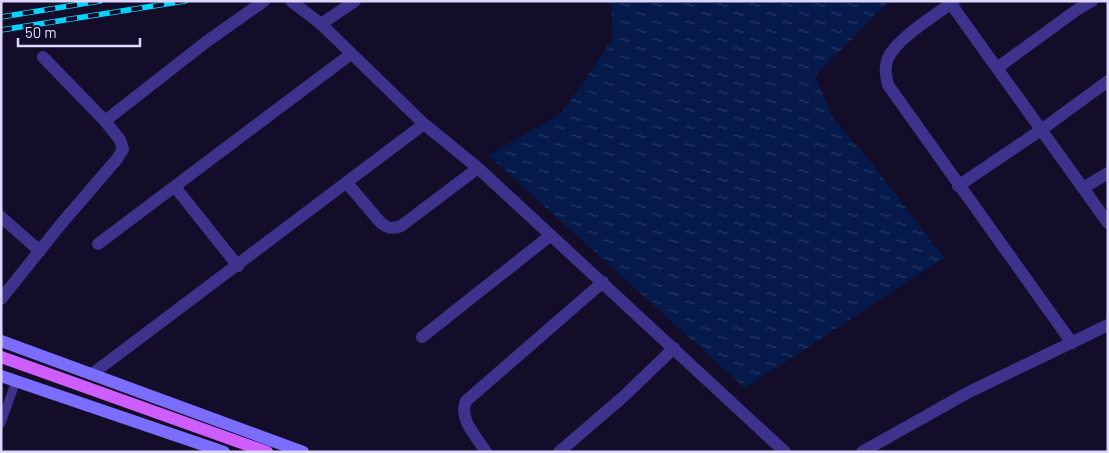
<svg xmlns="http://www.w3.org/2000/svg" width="1109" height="453" font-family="Barlow,sans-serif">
<defs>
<pattern id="water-ripples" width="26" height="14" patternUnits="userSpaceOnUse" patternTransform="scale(1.25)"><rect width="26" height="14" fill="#05194b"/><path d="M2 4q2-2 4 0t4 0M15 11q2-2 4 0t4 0" fill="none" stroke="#293a66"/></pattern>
</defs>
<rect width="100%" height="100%" fill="#140d29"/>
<path fill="url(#water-ripples)" d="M611,1h279l-75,75 18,42 37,43 74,97 -199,130 -257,-233 74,-42 51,-75z"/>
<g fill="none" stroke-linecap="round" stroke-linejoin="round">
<path stroke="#3d338d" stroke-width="9" d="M1,423l15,-42"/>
<path stroke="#3d338d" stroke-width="12" d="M291,1l30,23 103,100 54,44 307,284
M954,1c-18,14 -57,37 -66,57 -4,9 -2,18 0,27l184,258
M951,4l157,219
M321,24l34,-23
M997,68l81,-59 14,-8
M105,121l101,-79 58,-41
M347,183l33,39c8,7 12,7 21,4l77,-58
M958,186l83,-56 67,-49
M175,187l63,79
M1083,188l25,-15
M1,217l39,34
M98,244l253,-190
M1,299l60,-75 56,-65 6,-10 -3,-9 -15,-19 -62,-64
M422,337l129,-102
M92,374l332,-250
M486,452c-9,-15 -28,-33 -20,-51l137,-119
M559,452l64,-55 51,-49
M862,452l105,-59 141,-68"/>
<path stroke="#7b6dff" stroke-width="12" d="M1,341l302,111
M1,376l223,76"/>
<path stroke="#ce5dff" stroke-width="12" d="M1,357l266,95"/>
<g stroke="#02d4ff" stroke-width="5.5">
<path id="rail" d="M1,17l99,-16
M1,30l184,-29"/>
</g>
<use href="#rail" stroke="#140d29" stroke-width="4" stroke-dasharray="11" stroke-linecap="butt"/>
</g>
<rect width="1109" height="453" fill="none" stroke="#ddd6ff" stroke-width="5"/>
<path d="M18 38v8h122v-8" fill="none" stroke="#ddd6ff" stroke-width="2.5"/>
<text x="25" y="38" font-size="15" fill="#ddd6ff" stroke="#140d29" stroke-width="4" paint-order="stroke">50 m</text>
</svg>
